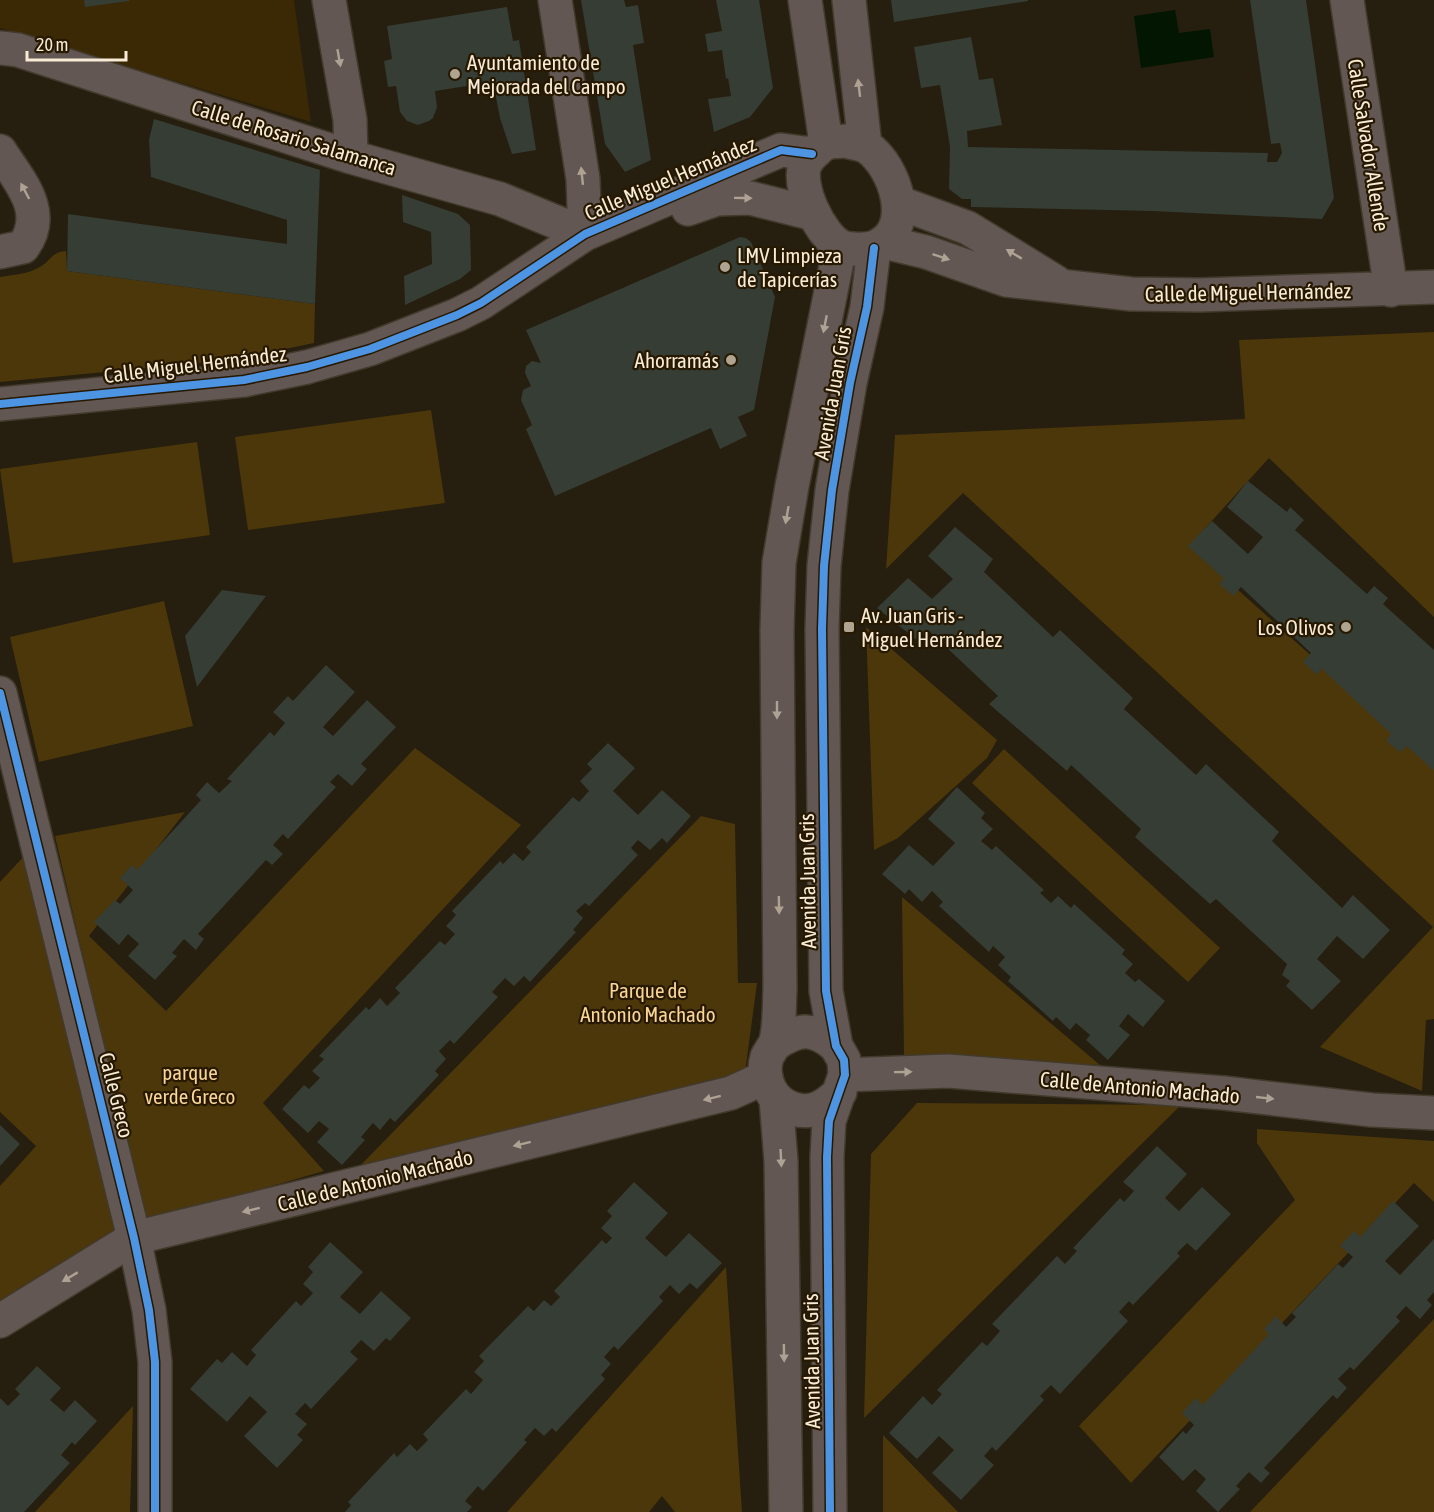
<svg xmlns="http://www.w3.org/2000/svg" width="1434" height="1512" font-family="'Asap Condensed',sans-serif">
<rect width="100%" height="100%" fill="#261e0e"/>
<path fill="#3b2905" d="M0,0h294l17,122 -311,-94z"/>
<path fill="#4c370b" d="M66,251l1,20 248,33 -1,39 -58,12 -57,8 -199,19v-105c13,-2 27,-3 38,-9 13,-6 12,-16 28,-17z
M1434,332v285l-165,-159 -80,88 245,220v253l-8,1 -4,71 -102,-44 113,-120 -470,-434 -77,76 9,-134 350,-16 -6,-79z
M431,410l14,93 -197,27 -13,-93z
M197,442l13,93 -197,28 -13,-94z
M164,601l29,125 -154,36 -29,-125z
M866,627l131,113 -10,18 -89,80 -24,12z
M415,748l106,77 -258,278 61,68 -179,52 -90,-387 130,-24 -96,124 77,75z
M1004,749l216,199 -32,34 -216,-199z
M701,816l34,8 3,159h19l-12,90 -390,98z
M25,855l94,375 -119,75v-119l36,-40 -36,-34v-230z
M902,897l198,168 -196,-8z
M917,1103l264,2 -317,313 7,-264z
M1257,1129l177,12v61l-20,-19 -283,300 -52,-57 216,-226 -38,-57z
M726,1267l16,245h-67l-13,-16 -13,16h-142z
M1434,1319v193h-184z
M133,1406l-3,106h-95z
M883,1435l75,77h-75z"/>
<path fill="#031601" d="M1175,10l4,23 31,-4 4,28 -73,11 -7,-52z"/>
<path fill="#353d35" d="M84,0h45v1l-44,6z
M581,0h43l2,7 12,-2 6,38 -11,2 18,115 -26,12 -20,-28z
M716,0h43l14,88 -23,29 -36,15 -6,-33 23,-3 -3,-18 -2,1 -4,-29 -14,2 -3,-18 17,-3z
M891,0h137v1l-134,21z
M1250,0h56l28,198 -12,21 -170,-8 -181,-4v-8h-9l-13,-10 1,-42 -10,-62 -19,3 -7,-41 57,-10 8,43 14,-2 9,47 -35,6 1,16 300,6 -1,9h10l5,-9 -2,-10 -9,1z
M507,7l6,34 6,-1 17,110 -24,4 -12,-36 -7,-36 -58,9 2,16 -4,11 -4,3 -11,4 -11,-4 -7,-9 -4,-26 -8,1 -4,-26 8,-2 -5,-33z
M154,119l166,51 -5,134 -248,-33 1,-57 219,30v-24l-136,-43 -2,-37z
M402,195l56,19 12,11 1,45 -11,9 -55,26 -1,-29 28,-12 -1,-32 -28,-10z
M740,237l6,1 5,4 24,55 -21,113 -16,7 9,19 -27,13 -9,-21 -156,68 -29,-67 6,-4 -11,-25 2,-10 8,-4 -6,-13 1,-7 6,-5 9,2 -15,-33z
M1248,481l39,31 3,-5 14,13 -9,10 72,64 7,-8 14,12 -5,6 51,46v121l-27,-25 -7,6 -14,-11 5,-7 -69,-65 -6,5 -13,-12 8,-9 -70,-66 -8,9 -14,-12 5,-5 -36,-33 24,-25 36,33 15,-17 -36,-30z
M955,527l38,32 -9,13 69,65 7,-7 73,68 -9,11 72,66 10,-11 73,68 -7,9 70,67 11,-13 37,35 -27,29 -26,-23 -20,23 24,22 -29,29 -26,-24 4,-5 -8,-6 5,-11 -71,-65 -6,5 -75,-67 6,-8 -70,-64 -4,6 -78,-67 9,-8 -70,-66 -10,11 -41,-33 31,-30 24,21 21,-20 -25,-23z
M222,590l44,6 -69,91 -12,-51z
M326,665l29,27 -32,35 10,9 34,-36 29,27 -35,37 6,5 -15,17 -14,-12 -8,8 6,5 -48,52 -5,-5 -10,11 10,9 -11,11 -6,-5 -68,74 6,5 -8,11 -12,-11 -12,14 5,3 -22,24 -27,-24 11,-12 -11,-10 -9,11 -25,-23 21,-22 5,4 13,-14 -13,-12 12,-13 5,5 64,-70 -5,-5 11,-13 12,11 13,-12 -5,-2 43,-47 4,4 11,-13 -12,-11 15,-16 5,5z
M608,743l27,25 -22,23 25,24 24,-25 29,26 -24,27 -5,-5 -12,12 -12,-10 -7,8 7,7 -49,51 -4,-3 -9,8 7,7 -10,12 3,2 -46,50 -6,-6 -10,10 -9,-8 -13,14 6,5 -44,47 -4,-4 -11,11 7,8 -11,12 4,4 -44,47 -5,-4 -10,12 -7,-7 -12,14 4,3 -23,25 -25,-23 12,-13 -10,-8 -11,12 -26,-24 22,-24 5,4 11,-11 -8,-7 12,-12 -5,-3 47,-49 3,3 11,-12 7,8 13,-13 -5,-5 45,-47 5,4 10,-11 -9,-8 10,-11 -4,-4 48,-50 3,3 11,-11 9,8 8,-9 -5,-5 47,-50 6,5 10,-11 -9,-10 12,-12 -5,-5z
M957,787l28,26 -4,5 12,11 -12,12 11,9 4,-4 48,44 -4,3 11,10 7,-7 13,12 3,-4 51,46 -3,4 11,10 -8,9 10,9 4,-3 26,22 -22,26 -15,-13 -9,12 11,9 -22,25 -22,-20 4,-5 -14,-12 -6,7 -14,-13 -3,4 -45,-40 3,-4 -13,-12 7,-8 -12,-11 -4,6 -50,-46 4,-4 -11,-11 -10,11 -13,-13 -4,5 -23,-20 27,-29 24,21 22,-23 -27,-24z
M0,1125l20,19 -20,22z
M1157,1146l30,28 -22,24 14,13 23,-24 29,27 -35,37 -9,-8 -10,10 3,3 -47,49 -4,-4 -10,11 9,9 -68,73 -9,-9 -11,11 4,4 -48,51 -4,-4 -8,9 10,9 -33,35 -29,-27 22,-23 -15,-14 -22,23 -28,-26 34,-37 9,9 10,-11 -5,-4 45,-48 5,4 13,-15 -8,-7 65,-68 8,8 12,-13 -4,-3 47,-50 4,4 10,-11 -11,-9z
M634,1182l34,31 -23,25 21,19 23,-24 33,30 -25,26 -7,-6 -11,11 -9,-9 -11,12 4,4 -45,49 -4,-4 -10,11 7,7 -10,11 4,4 -49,53 -4,-4 -8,8 -9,-8 -11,12 3,2 -44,49 -5,-5 -13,15 7,6 -5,5h-122l6,-7 -3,-3 46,-49 3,4 13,-13 7,7 11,-11 -5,-6 43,-45 5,5 12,-14 -9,-8 10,-11 -5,-5 49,-50 6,5 10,-11 7,6 9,-9 -6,-6 48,-51 4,4 6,-6 -11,-10 11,-12 -5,-5z
M1393,1201l26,25 -34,35 15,14 34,-36v53l-7,8 5,5 -12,14 -14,-13 -10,11 4,4 -46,49 -4,-3 -12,12 9,9 -10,11 -4,-4 -69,73 6,5 -9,10 -12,-11 -13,14 4,3 -22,23 -22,-21 10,-12 -11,-10 -12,12 -24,-24 24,-26 3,3 8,-9 -12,-12 14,-15 7,7 66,-71 -5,-5 12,-13 10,11 10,-10 -4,-4 46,-49 5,4 10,-11 -13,-11 14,-15 6,6z
M330,1242l33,30 -23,25 20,17 21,-23 30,27 -21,23 -4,-3 -12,13 -13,-11 -11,12 8,7 -47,50 -6,-6 -10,11 12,10 -10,11 6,5 -26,28 -33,-32 23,-24 -17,-16 -23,26 -37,-33 27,-30 5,4 10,-11 15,14 9,-11 -5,-5 45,-49 5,5 12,-13 -10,-9 10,-12 -5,-5z
M37,1366l24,22 -11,12 14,12 11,-12 22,21 -22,24 -3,-3 -11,13 9,8 -46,49h-24v-114l8,8 12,-12 -5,-5z"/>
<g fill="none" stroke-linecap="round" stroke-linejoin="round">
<g stroke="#423a2c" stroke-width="36">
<path id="minor" d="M329,0l21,120 1,37
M555,0l28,179 2,55
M1347,0l44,290
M0,48l18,2 333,107 149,42 85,35
M0,151c19,30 49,61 23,96l-23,5
M900,203l68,25 88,54
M688,209l29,-10 33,-1 64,16
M884,242l42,10 80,28 125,14 69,1 234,-8
M0,404l244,-24 63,-13 63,-18 87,-34 24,-12 104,-69 196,-84 31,4
M0,693l134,545 15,72 6,52v150
M845,1075l103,-4 276,22 148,17 62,3
M0,1321l134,-83 597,-145 35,-16"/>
</g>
<g stroke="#423a2c" stroke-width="36">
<path id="tertiary" d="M805,0l21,143
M849,0l16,146
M845,141c7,2 16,3 22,6 28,19 50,83 8,100 -8,3 -27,3 -35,-1 -20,-11 -43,-60 -35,-81 2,-5 7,-11 11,-14 3,-3 7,-7 11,-8 5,-2 12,-1 18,-2z
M775,1044c25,-16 38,-17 61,2
M840,1092c-13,13 -27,23 -46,17 -21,-6 -34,-29 -27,-52 2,-5 7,-10 9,-16 4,-17 3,-34 4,-52l-3,-358 2,-68 13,-77 48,-240
M776,1099l5,62 5,351
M830,1512l-3,-355 2,-36 16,-46 -1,-15 -8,-14 -10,-55 -4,-362 2,-63 8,-76 18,-107 17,-76 7,-59"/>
</g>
<use href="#minor" stroke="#635753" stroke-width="33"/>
<use href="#tertiary" stroke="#635753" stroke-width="33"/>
<g stroke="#271800" stroke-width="11">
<path id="cycleway" d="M0,404l244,-24 63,-13 63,-18 87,-34 24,-12 104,-69 196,-84 31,4
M0,693l134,545 15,72 6,52v150
M830,1512l-3,-355 2,-36 16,-46 -1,-15 -8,-14 -10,-55 -4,-362 2,-63 8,-76 18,-107 17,-76 7,-59"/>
</g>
<use href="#cycleway" stroke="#4d94e3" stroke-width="8"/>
</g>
<defs><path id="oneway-solid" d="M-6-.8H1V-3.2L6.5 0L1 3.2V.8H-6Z" transform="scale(1.5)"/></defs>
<g fill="#aea294">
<use href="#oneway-solid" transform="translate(339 58) rotate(80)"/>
<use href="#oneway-solid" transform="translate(859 88) rotate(-97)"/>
<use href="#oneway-solid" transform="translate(582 176) rotate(-96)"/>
<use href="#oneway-solid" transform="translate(25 191) rotate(-118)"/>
<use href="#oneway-solid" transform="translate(743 198) rotate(1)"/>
<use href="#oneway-solid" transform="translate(1014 254) rotate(-149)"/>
<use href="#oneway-solid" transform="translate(941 257) rotate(18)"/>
<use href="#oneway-solid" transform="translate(825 324) rotate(101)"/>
<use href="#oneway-solid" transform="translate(787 515) rotate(100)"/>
<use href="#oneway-solid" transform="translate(777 710) rotate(90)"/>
<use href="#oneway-solid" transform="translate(779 905) rotate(89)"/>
<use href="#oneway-solid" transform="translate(903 1072) rotate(-1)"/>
<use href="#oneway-solid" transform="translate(712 1098) rotate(166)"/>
<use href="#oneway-solid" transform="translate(1265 1098) rotate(6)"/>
<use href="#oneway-solid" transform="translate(522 1144) rotate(166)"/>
<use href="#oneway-solid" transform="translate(781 1158) rotate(87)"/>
<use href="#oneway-solid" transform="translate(251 1210) rotate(166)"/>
<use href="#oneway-solid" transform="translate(70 1277) rotate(149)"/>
<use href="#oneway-solid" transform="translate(784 1353) rotate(89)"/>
</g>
<g fill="#afa490" stroke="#271800" stroke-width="2">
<circle cx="455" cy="74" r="6"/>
<circle cx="725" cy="267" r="6"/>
<circle cx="731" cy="360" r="6"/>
<rect x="843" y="621" width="12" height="12" rx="3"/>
<circle cx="1346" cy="627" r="6"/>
</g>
<g text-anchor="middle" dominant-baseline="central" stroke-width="4.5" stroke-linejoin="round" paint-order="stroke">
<g font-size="21" fill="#f9ecd6" stroke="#271800" text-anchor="start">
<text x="467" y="62">Ayuntamiento de<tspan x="467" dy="24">Mejorada del Campo</tspan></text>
<text x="737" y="255">LMV Limpieza<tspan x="737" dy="24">de Tapicerías</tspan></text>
<text x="719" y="360" text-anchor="end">Ahorramás</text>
<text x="861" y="615">Av. Juan Gris -<tspan x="861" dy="24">Miguel Hernández</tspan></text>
<text x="1334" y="627" text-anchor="end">Los Olivos</text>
</g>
<g font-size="21" fill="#f9ecd6" stroke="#271800">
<text transform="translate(294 137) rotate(17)">Calle de Rosario Salamanca</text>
<text transform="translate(1369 145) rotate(81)">Calle Salvador Allende</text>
<text transform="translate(670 178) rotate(-23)">Calle Miguel Hernández</text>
<text transform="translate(1248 292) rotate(-1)">Calle de Miguel Hernández</text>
<text transform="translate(195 364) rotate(-7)">Calle Miguel Hernández</text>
<text transform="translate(832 393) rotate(-80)">Avenida Juan Gris</text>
<text transform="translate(807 881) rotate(-91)">Avenida Juan Gris</text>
<text transform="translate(1140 1087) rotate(5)">Calle de Antonio Machado</text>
<text transform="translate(117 1095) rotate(76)">Calle Greco</text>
<text transform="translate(375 1180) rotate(-14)">Calle de Antonio Machado</text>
<text transform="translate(811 1361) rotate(-91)">Avenida Juan Gris</text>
</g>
<g font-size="21" fill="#f9d596" stroke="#271800">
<text x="648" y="990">Parque de<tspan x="648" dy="24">Antonio Machado</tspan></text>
<text x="190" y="1072">parque<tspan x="190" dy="24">verde Greco</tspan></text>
</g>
</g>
<path d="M27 51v9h99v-9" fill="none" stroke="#f9ecd6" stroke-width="3"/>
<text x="36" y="51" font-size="18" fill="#f9ecd6" stroke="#271800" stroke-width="4.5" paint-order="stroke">20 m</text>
</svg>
